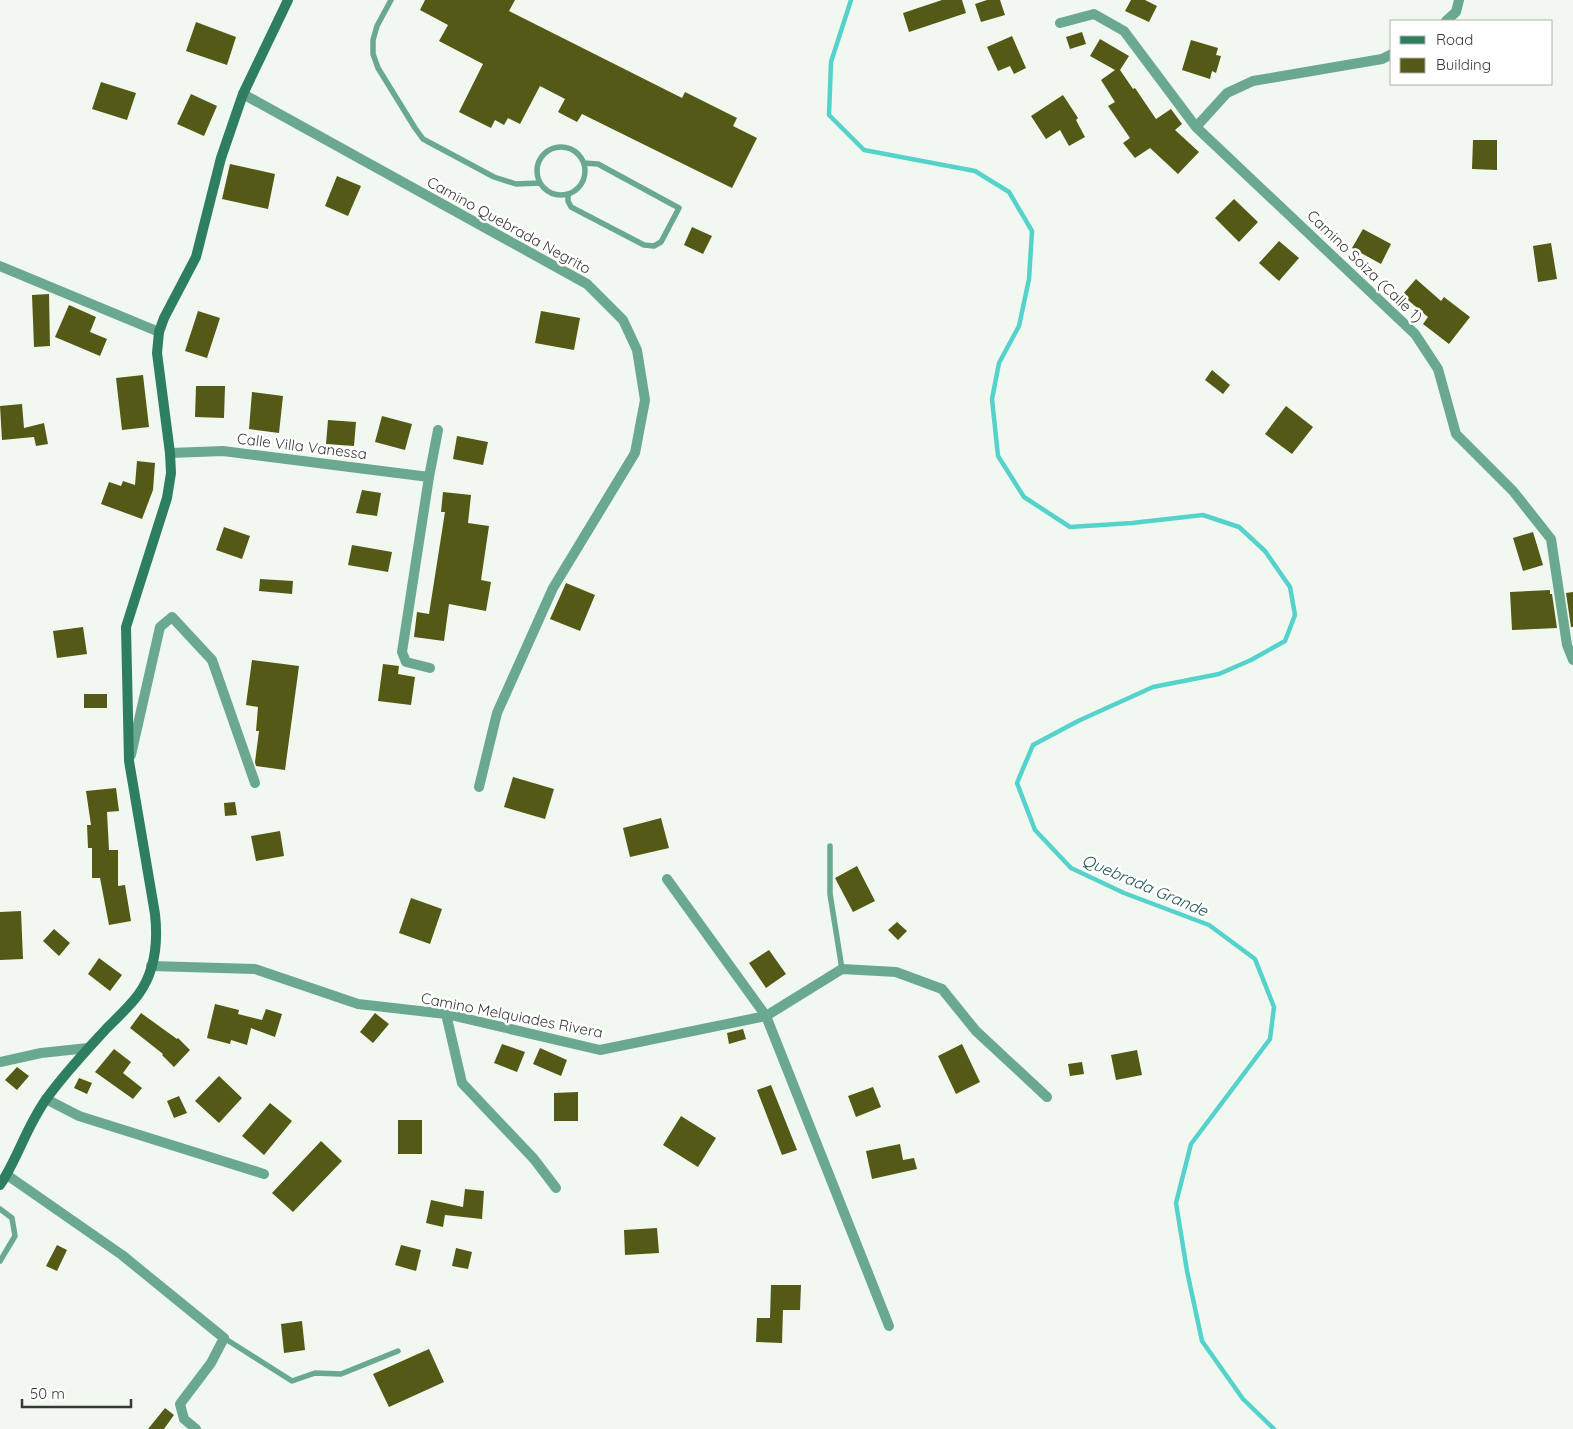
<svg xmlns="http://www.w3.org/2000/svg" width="1573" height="1429" font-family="Quicksand,sans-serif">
<rect width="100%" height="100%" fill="#f1f8ef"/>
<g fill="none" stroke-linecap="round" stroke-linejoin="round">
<path stroke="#55d2cc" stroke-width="4.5" d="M851,0l-20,62 -2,53 35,35 111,21 34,21 23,39 -3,48 -10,47 -20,37 -7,36 6,57 26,41 46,30 62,-4 71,-8 36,12 26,24 25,36 5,28 -10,26 -34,19 -32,14 -66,13 -75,34 -45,24 -16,38 18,47 36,38 53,25 85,32 46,34 19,48 -4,32 -79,105 -15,59 11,68 15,70 41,58 31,30"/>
</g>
<path fill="#545915" d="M425,0h90l-6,11 173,87 3,-6 52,26 -4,8 24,12 -25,50 -150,-74 -5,8 -19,-10 7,-13 -25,-13 -20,38 -12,-6 -4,7 -9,-5 -4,8 -32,-16 24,-48 -44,-23 9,-16 -28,-15z
M942,0h20l4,13 -57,19 -6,-19z
M987,0h13l5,15 -24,7 -6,-18z
M1131,0h14l12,6 -8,16 -24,-11z
M196,22l40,15 -9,28 -41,-14z
M1082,32l4,12 -16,5 -4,-12z
M1012,36l14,32 -12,6 -4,-8 -12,5 -11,-24z
M1100,39l29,17 -9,14 13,19 2,-1 21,31 15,-10 11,15 -7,6 24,22 -21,22 -28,-26 -15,10 -12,-15 7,-5 -22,-32 7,-4 -14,-22 14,-10 -25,-14z
M1191,40l27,8 -2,7 5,1 -5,17 -4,-2 -2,8 -28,-9z
M101,82l35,11 -9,27 -35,-11z
M191,94l26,12 -13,30 -27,-12z
M1063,95l15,23 -2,2 9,17 -16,9 -9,-16 -14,9 -15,-23z
M1473,140h24v30l-25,-1z
M230,164l45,10 -7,35 -46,-10z
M337,176l24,10 -13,30 -23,-10z
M1234,199l24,23 -19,20 -24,-24z
M692,227l20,9 -9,18 -19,-9z
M1363,229l28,15 -10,20 -29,-16z
M1279,241l20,17 -20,23 -20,-18z
M1551,243l6,36 -19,3 -5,-36z
M1416,279l25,22 3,-4 26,20 -21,27 -26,-20 5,-7 -26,-22z
M49,294l1,52 -16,1 -2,-52z
M69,305l27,12 -6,15 17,7 -7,17 -45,-19z
M198,311l22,7 -13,40 -22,-7z
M541,311l39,7 -6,32 -39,-7z
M1212,370l18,15 -7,9 -18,-14z
M143,375l6,52 -27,3 -6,-52z
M196,386h29l-1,32 -29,-1z
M252,392l31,4 -4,37 -30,-4z
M22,404l2,24 20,-5 4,21 -12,2 -2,-9 -32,3 -2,-34z
M1286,406l27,21 -21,27 -27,-20z
M382,416l30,8 -7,26 -30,-8z
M328,420l28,2 -2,24 -28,-2z
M457,436l31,6 -5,23 -30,-6z
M137,461l18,2 -2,27 -11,29 -41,-15 8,-22 12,4 2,-5 12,4z
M362,490l19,3 -4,23 -21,-3z
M443,492l28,3 -3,28 21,3 -8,54 10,2 -5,29 -37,-7 -5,37 -30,-4 3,-25 12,2 16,-102h-4z
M224,527l26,9 -8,23 -26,-9z
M1533,532l10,33 -20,6 -10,-33z
M352,545l40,7 -4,20 -40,-7z
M260,579l33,2 -1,13 -33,-3z
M566,583l29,12 -15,36 -30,-12z
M1550,590v4h2l5,34 -45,2 -2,-38z
M1573,592v35h-2l-5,-34z
M83,627l4,27 -30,4 -4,-27z
M252,660l47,6 -14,104 -29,-4 -1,-4 4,-31h-3l2,-24 -12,-2z
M383,664l16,2 -1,8 17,3 -4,28 -33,-4z
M84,694h23v14h-23z
M513,777l41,12 -9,30 -41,-12z
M116,788l3,23 -12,1 2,38h9v36l7,-1 6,36 -22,4 -9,-47h-8v-30h-4l-1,-23h4l-5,-34z
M235,802l2,13 -12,1 -1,-13z
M661,818l8,30 -39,9 -7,-29z
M280,831l4,25 -28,5 -5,-25z
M857,866l18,35 -22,11 -18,-34z
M411,898l31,11 -12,35 -31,-11z
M21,911l2,48 -23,1v-48z
M897,922l10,9 -9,9 -10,-10z
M54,929l16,14 -11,13 -16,-15z
M769,950l17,24 -20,14 -17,-25z
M99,958l23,17 -12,16 -22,-17z
M215,1004l24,6 -1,4 24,6 4,-11 16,5 -7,23 -24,-9 -4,17 -16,-5 -1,4 -23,-6z
M141,1013l36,26 1,-1 12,12 -16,17 -12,-12 1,-1 -33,-26z
M375,1013l14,11 -16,19 -13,-11z
M743,1029l3,10 -17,5 -2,-11z
M502,1044l23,8 -8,20 -23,-9z
M962,1044l18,38 -24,12 -18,-38z
M540,1048l27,12 -6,16 -28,-12z
M114,1049l17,13 -8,11 19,15 -9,11 -38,-27z
M1137,1050l5,25 -26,5 -5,-25z
M1082,1062l2,12 -14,2 -2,-12z
M17,1067l12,9 -12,14 -12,-10z
M219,1076l23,22 -23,25 -24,-22z
M79,1078l13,5 -5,11 -13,-6z
M771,1085l26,65 -15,5 -25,-65z
M873,1087l8,20 -25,10 -8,-21z
M578,1092v29h-24v-28z
M179,1096l8,17 -13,5 -7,-17z
M270,1103l22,18 -28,34 -22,-19z
M681,1116l35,22 -18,29 -35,-22z
M398,1120h24v34h-24z
M321,1141l21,20 -49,51 -21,-19z
M900,1144l3,16 11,-2 3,11 -45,10 -6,-28z
M465,1189l19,2 -2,28 -37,-4 -2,12 -17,-4 5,-23 32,7z
M657,1228l2,25 -34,2 -1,-25z
M57,1245l10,5 -10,21 -11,-5z
M401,1245l20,5 -5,21 -21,-6z
M456,1248l16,4 -4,17 -16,-3z
M771,1285h30l-1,25h-17l-1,33 -26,-1 1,-24h13z
M302,1321l3,29 -21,3 -3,-29z
M429,1349l15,33 -55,25 -16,-33z
M165,1408l9,7 -10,14h-16z"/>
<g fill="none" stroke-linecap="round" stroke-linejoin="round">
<path stroke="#6aa98e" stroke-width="5.5" d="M391,0l-14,26 -4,14v14l5,14 37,60 8,11 71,38 22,7 24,-1
M537 171a24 24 0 1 1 48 0a24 24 0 1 1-48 0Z
M568,194v7l3,6 73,38 10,1 7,-4 18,-34 -81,-44 -14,-1
M830,846v48l12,75
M0,1209l12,9 3,18 -15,25
M224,1338l68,43 23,-8 26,1 57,-23"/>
<path stroke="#6aa98e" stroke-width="10" d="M1446,21l10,-9 3,-12
M1060,23l34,-9 30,17 72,96 219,207 23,35 18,65 57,57 38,48 16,106 6,15
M243,94l344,190 36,36 14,30 8,50 -10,53 -82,135 -56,125 -18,74
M1196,127l31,-34 26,-12 129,-22 10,-5
M0,266l159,66
M170,453l53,-2 206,26
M430,668l-24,-6 -4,-10 27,-175 9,-47
M131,755l29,-128 12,-10 40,43 43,123
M667,879l99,137 123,310
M151,966l104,3 103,35 88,10 154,36 166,-34 76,-47 54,3 46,17 34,42 71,66
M446,1014l16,69 72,76 22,29
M0,1062l41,-9 47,-5
M46,1099l33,17 185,58
M7,1175l115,80 102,83 -13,25 -31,41 4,15 12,10"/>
<path stroke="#2d7f60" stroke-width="10" d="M0,1185c18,-27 27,-60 47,-87 18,-25 39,-47 60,-70 10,-10 22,-21 31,-33 17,-23 20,-54 17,-81l-26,-153 -3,-134 41,-129 4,-25 -1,-20 -13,-100 2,-21 5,-14 32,-61 25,-99 22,-64 45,-94"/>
</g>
<g text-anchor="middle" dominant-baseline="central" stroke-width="5" stroke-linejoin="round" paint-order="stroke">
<g font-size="15" fill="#363935" stroke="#fff">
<text transform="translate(509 225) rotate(29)">Camino Quebrada Negrito</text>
<text transform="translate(1365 266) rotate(44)">Camino Soiza (Calle 1)</text>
<text transform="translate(302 446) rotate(7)">Calle Villa Vanessa</text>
<text transform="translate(512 1015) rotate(11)">Camino Melquiades Rivera</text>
</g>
<g font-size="16" font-style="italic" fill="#235856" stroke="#fff">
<text transform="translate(1145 885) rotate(23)">Quebrada Grande</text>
</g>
</g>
<rect x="1390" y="20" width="162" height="65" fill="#ffffff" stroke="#afb0ae"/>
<rect x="1400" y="36" width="25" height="8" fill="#2d7f60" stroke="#afb0ae"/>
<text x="1436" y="45" font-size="15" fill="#363935">Road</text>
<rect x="1400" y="58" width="25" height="15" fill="#545915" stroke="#afb0ae"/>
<text x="1436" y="70" font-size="15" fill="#363935">Building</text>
<path d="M22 1399v8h109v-8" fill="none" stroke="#363935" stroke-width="2.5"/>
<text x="30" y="1399" font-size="15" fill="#363935" stroke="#ffffff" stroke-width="4" paint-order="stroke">50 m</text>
</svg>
